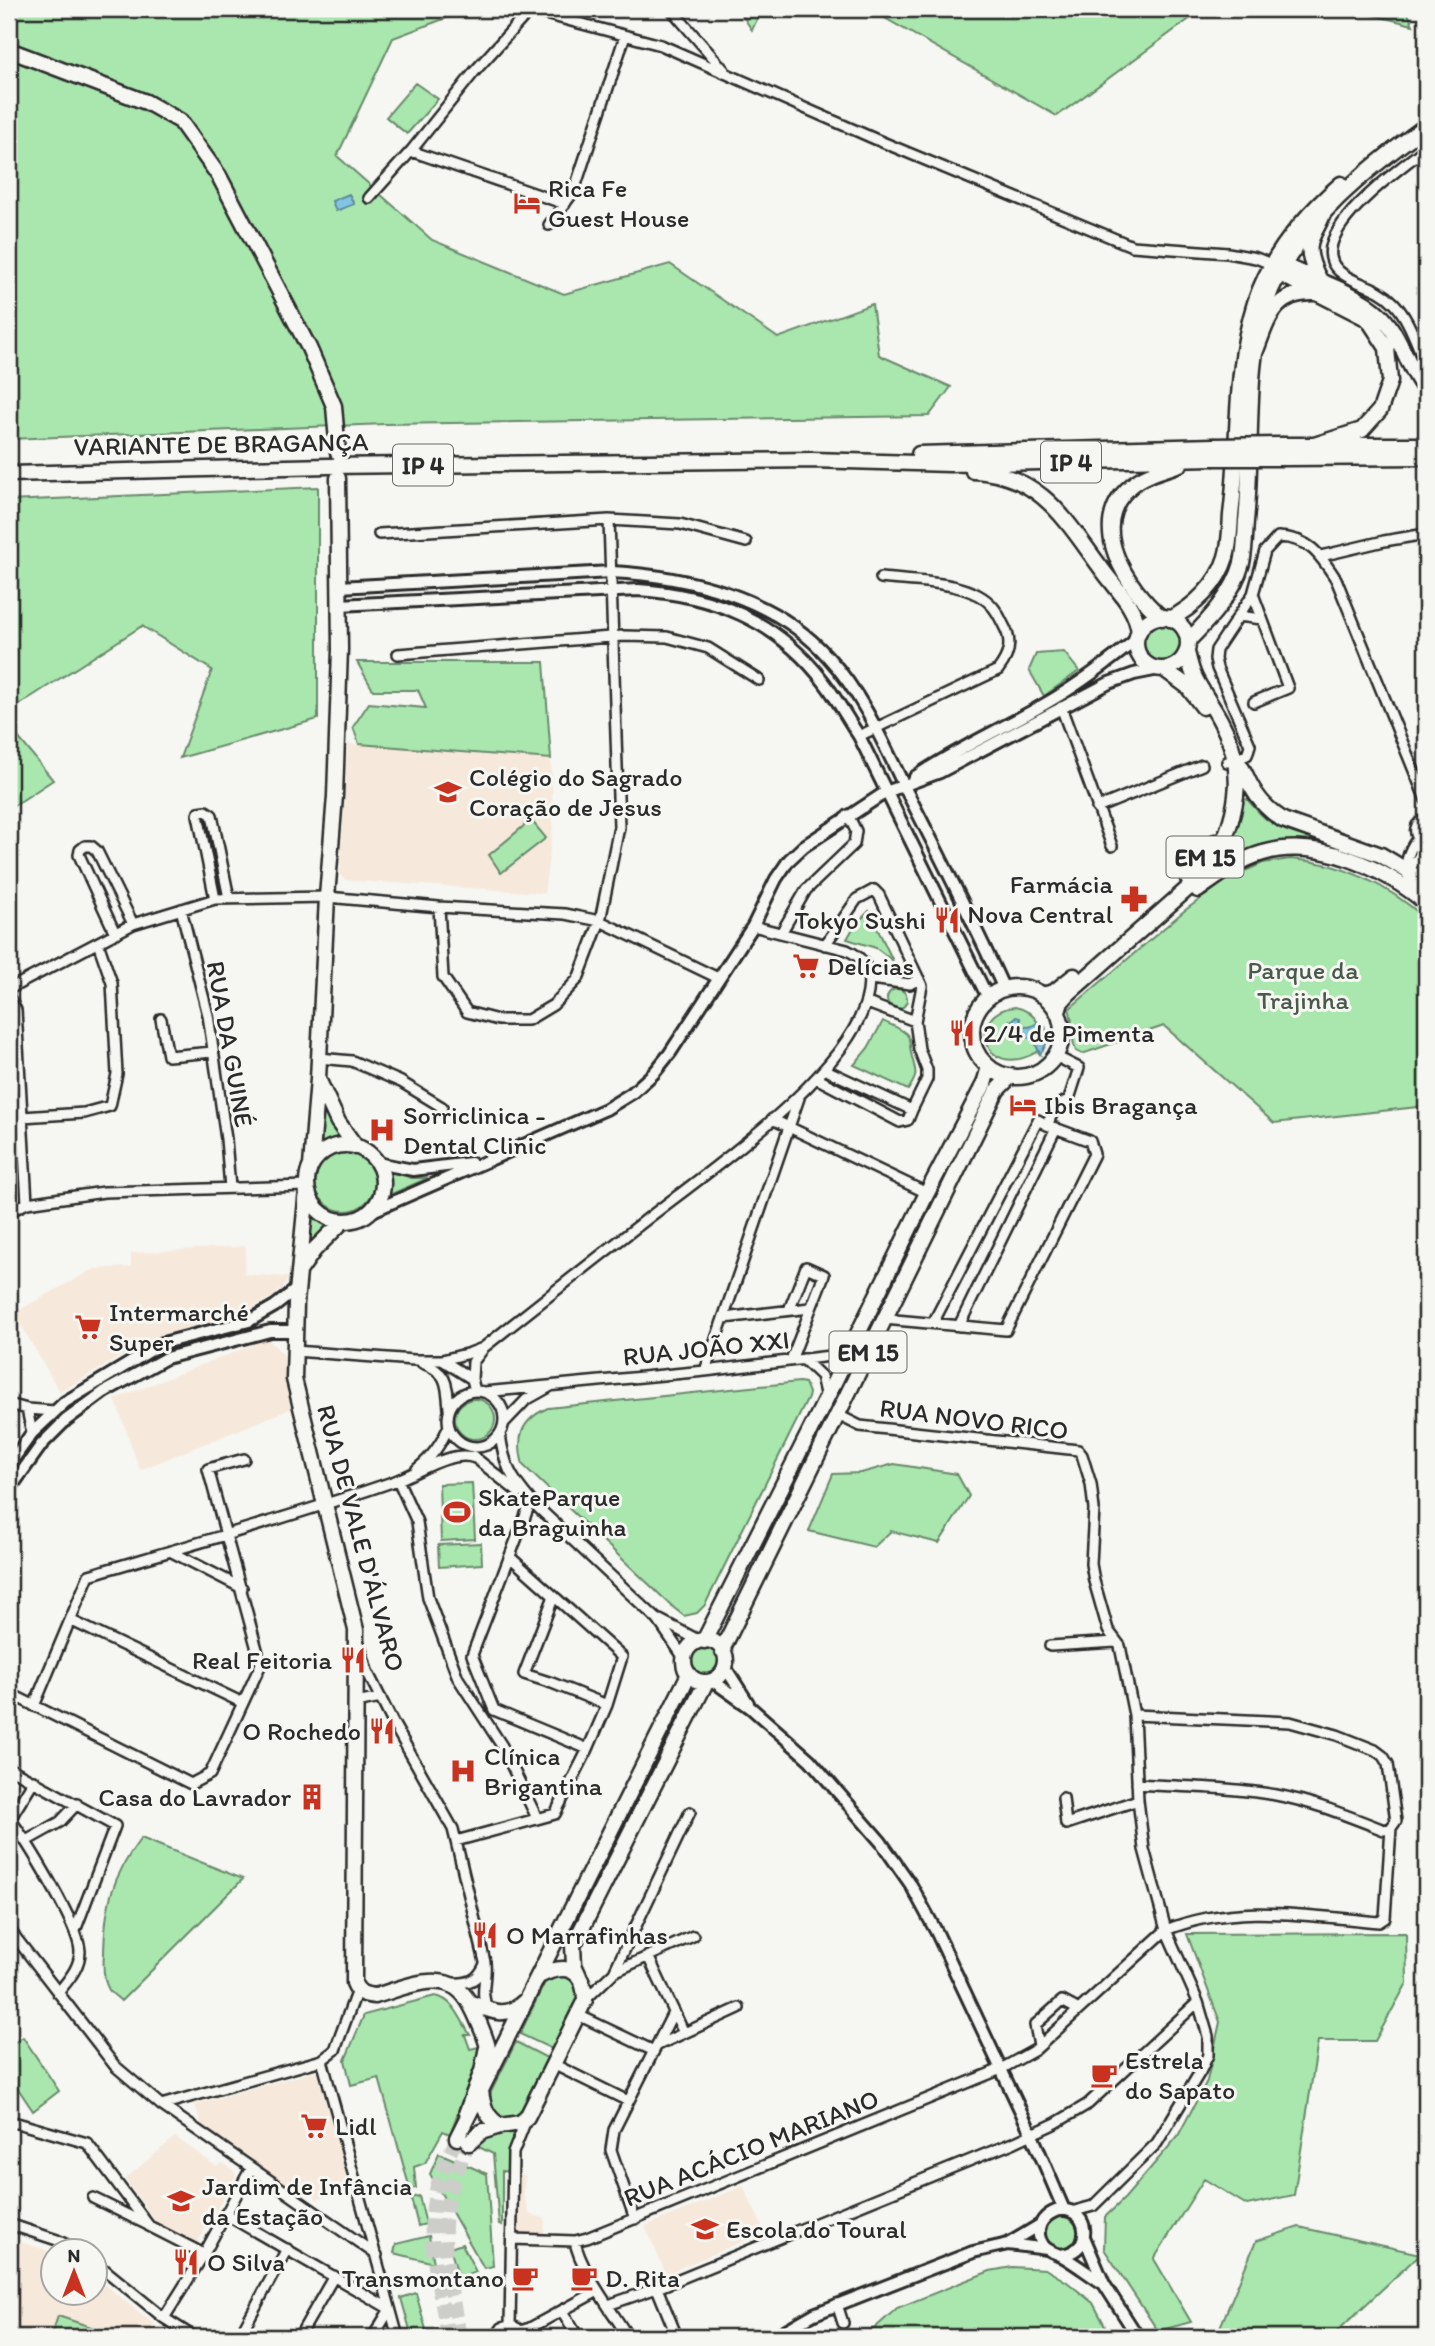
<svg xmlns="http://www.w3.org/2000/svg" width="1435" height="2346" font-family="Itim,sans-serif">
<rect width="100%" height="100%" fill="#f6f6f2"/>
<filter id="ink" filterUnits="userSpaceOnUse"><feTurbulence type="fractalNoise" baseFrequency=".0143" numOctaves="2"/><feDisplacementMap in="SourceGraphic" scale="14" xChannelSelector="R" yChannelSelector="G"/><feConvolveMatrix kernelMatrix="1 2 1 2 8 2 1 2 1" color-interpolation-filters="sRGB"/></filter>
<g filter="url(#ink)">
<path fill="#f6e9db" d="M348,744l203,15 2,67 -9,67 -199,-13 -5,-6z
M246,1246l-2,28 45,3 -4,8 -13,12 -28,15 -73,21 -30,12 -81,47 -46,-79 80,-44 37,-2v-14z
M268,1339l18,18 4,52 -150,61 -25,-71z
M317,2071l33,119 -34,9 -3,-9 -13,4 -99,-69 -6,-21z
M175,2137l41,29 7,-3 10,7 3,6 -40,69 -40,-23 -31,-43z
M517,2174l8,1 -1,21 6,19 15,3 -1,17 -23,-1 -5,-5z
M743,2186l22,46 -99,42 -21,-48z
M9,2238l43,14v42h42l1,-17 75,60h-161z"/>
<path fill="#a9e7ae" stroke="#6a896c" stroke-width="2" d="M9,9h461l-77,29 -56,118 95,84 132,54 106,-30 108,74 94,-34 7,51 72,32 -22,29 -543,8 -377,15z
M738,9h24l-10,21z
M869,9h334l-146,107z
M1349,9h57l7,16z
M415,83l23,16 -31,35 -21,-17z
M318,487v232l-138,39 32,-88 -70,-44 -133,85v-210z
M1141 643a20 20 0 1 1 40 0a20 20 0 1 1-40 0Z
M1064,652l15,19 -35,25 -15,-26 7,-16z
M357,662h187l7,97 -192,-15 -6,-17 16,-24 57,5 -8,-18h-45z
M9,726l44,54 -44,29z
M1247,799c6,7 12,14 19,20 19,15 42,18 64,23h-25l-69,14 -6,-4 -2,-4 9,-22 5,-25z
M531,820l15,18 -45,35 -12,-18z
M1290,859c51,3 98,26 136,60v187l-152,17 -110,-97 -82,28 -6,-3c-6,-12 -1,-27 -7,-42l115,-98 45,-33 34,-15z
M869,911l24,50 -17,-13 -29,-9 8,-14z
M887 999a10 10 0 1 1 20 0a10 10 0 1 1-20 0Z
M1015,1007c11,2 18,7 23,16l-9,5 -18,-7 12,16 15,-2 -2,10 4,9 -3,-2c-56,31 -71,-41 -22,-45z
M883,1021c7,4 21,8 25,15 2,4 2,12 3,17 4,19 9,19 -3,37l-54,-25 14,-17z
M320,1103l10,21 14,16h-13l-13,6z
M315 1181a30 30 0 1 1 60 0a30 30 0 1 1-60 0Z
M388,1170l23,8h17l-41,18z
M312,1210l9,9 11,4 -23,23z
M799,1382l6,1 4,10 -1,5 -103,207 -8,8 -13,3 -10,-8 -151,-143c-7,-27 -3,-45 25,-57z
M455 1419a20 20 0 1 1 40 0a20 20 0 1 1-40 0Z
M894,1464l63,10 12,22 -30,47 -48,-12 -17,16 -65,-16 24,-57 28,-1z
M472,1483l3,56 -34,2 -2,-57z
M481,1543l1,21 -43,3 -1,-22z
M691 1662a14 14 0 1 1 28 0a14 14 0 1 1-28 0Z
M141,1838l102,41 -122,122c-3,-3 -9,-7 -12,-11 -6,-10 -6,-25 -5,-37 1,-49 8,-76 37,-115z
M1406,1933l1,50 -32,58h-57l-24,154 -47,10 -43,-26 -50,80 37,63 -33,9 -54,-82 1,-32 20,-19 53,-62 29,-55 13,-59 -33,-88z
M564,1973l13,10 2,13 -27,53 -32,-15 26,-54z
M435,1996c19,3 26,24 35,39h-5l5,14 9,-2 1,7 -30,80 -7,-3 -18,32 -11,4 2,21 -6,1 -31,-111 -28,7 -6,-25 19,-45z
M23,2037l36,54 -26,20 -24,-36v-29z
M516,2042l31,16 -27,55c-17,15 -33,-2 -29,-21z
M517,2129l-9,26 1,17 -7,-1v54l-3,-1 -6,-70 -16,-8 14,-11z
M439,2153l48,21 6,92 -9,2 -54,-94z
M419,2196l7,28 -8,2 -7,-28z
M1046 2233a16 16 0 1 1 32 0a16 16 0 1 1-32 0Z
M1299,2227l121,27 -89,83h-115l40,-96z
M429,2236l5,27 -40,-10 2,-9z
M462,2244l14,28 -17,6 -9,-30z
M1012,2267l33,2 22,13 26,21 18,34h-246l32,-29 93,-37z
M416,2293l12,44h-16l-11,-39z
M58,2316l39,13 -2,8h-44z"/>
<path fill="#82c5e3" stroke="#5f8799" stroke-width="2" d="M349,194l5,10 -18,7 -4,-10z
M1016,1017l4,1 1,6c7,6 10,2 17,-1l7,3c4,12 3,18 -5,28l-4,-9 2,-9c-18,5 -18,-1 -27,-15z"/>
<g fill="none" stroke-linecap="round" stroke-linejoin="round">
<path stroke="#cdcdca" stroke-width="14" stroke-dasharray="14 7" stroke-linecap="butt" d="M448,2337c-7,-43 -22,-92 -14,-137 3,-21 14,-42 23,-62
M460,2337c-8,-44 -21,-92 -12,-137 4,-20 13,-38 21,-57"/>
<g stroke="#2b2b2b" stroke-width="14">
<path id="minor" d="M671,9l53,61
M1426,148c-24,19 -125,89 -87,123 15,14 37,13 55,32 16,17 22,41 32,61
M411,151l154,53
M369,198l42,-47 64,-80 55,-61 131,35 214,94 257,107 96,7 28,5 20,8
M549,225l25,-34 51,-155
M379,534l230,-14 71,4 66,18
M1321,556l63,-15 42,-7
M1253,594l35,94 -34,14
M1238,616l24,3
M398,654l225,-18 44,1 41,11 51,32
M1061,707l51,139
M859,736l139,-66c11,-14 15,-28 6,-44 -3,-6 -6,-13 -11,-19 -22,-27 -79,-25 -112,-29
M1227,762l20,-7 3,-10 -33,-77 -2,-9 1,-9 37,-56 12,-43 13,-14c32,1 42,18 58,42l90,221
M1097,808l105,-43
M1418,838c-9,11 -17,30 -7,43 5,7 12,8 15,17
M1421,841c-9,-8 -6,-19 5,-22
M1403,871c12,-6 18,-15 23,-27
M215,899l-17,-84 1,-3 7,-1 6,4 17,83
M439,907l4,70 24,35 31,8h30l25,-15 25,-26 22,-58 19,-94 -10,-307
M181,909l27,106 18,124 4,49
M9,922v18
M115,933l-36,-78 1,-5 5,-4h6l6,5 36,73
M781,933l25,-43 48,-46 2,-13 -8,-16
M825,945l32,-46 17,-9 5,5 43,91 -7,35 4,28 8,21v9l-15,31
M870,979l40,5 9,-5
M9,989l124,-65 82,-25 112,-2 112,10 126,7 35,7 118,57
M9,997l7,13 11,193
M867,1003l48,18
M161,1019l7,37 45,-4
M319,1058l33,3 49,21 41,25
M816,1078l84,44 8,-2 4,-10 -88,-41
M22,1117l62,-4 26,-7 7,-32 -5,-91 -14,-40
M772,1119l155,74
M9,1212l18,-9 77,-11 203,-6
M789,1310l17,-43 18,8 -33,85
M724,1318l86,-10
M884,1319l122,11 88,-176 -4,-13 -43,-16 8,-17 14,-9 10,-31 -24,-12
M933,1323l105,-203 9,5
M959,1326l97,-198
M295,1351l119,9h28l30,19 3,12
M803,1359l18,17 5,22
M442,1360l28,-7 13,-5c53,-42 106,-84 159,-125 62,-49 214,-152 226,-231 3,-22 -2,-33 -21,-42l-94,-24
M422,1363c26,9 25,21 27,46
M705,1371l94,-273
M472,1379l1,-17 10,-13
M448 1419a28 28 0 1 1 56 0a28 28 0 1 1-56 0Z
M484,1392l221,-21 142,-17 16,8
M9,1404l18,5 28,2
M27,1409l5,24
M838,1415l22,11 218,24 4,5 9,29 3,25 -3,55 3,17 14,49 12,16 14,69 4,85 6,49 22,81 32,72 10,34v19l-8,17 -43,71 -64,63 -22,6
M504,1423l22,-23 25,-14
M500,1434c4,31 11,44 31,67l127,119 26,38
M473,1456l46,37
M417,1469c16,-13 24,-25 32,-43
M398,1480l19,42 11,76 30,80 44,68 35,72
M531,1501l-59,154 22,55 94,39
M170,1551l72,37
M554,1596l-30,78 28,9 55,22
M70,1620l173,83
M660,1620l40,21
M360,1645l7,26 26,52 60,106 32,133c2,17 -6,32 3,47
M1050,1646l66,-4
M9,1693l182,91 19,-10 51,-110 -53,-195 36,-10
M34,1706l55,-131c102,-30 205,-59 306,-94 23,-8 57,-32 80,-23
M355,1708l6,-6 20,-4
M9,1768l106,58 -40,105
M1137,1784c47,3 94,3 139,11 38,7 72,21 108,35l7,-2
M1063,1798l3,26 72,-24
M9,1818c17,21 70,108 71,133 0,17 -12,29 -22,42
M10,1819l24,-39
M26,1841l34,-19 17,-18
M456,1841l99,-27 33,-65 19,-44 15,-48 -112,-100
M9,1929l106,137 46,39 216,150
M648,1956l36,77
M614,1972l79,-36
M452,1983c18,1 26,-3 33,-19
M585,2000l29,-28 76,-160
M578,2015l76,36
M658,2045l81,-37
M1039,2046l-4,-21 27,-24 17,9
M322,2060l76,277
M553,2064l75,37
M161,2105l161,-45 13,-10 22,-60
M464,2112l16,-43 4,-20
M9,2123h8l70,20 62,83 55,28
M93,2198l55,27
M225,2214l165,95 -17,28
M635,2219l-24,-69 3,-20 60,-119
M9,2224l48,16 24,12
M512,2239l63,2 12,-3 414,-169 34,-19 131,-120c69,-28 142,-14 213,-8l6,-4 6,-90 5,-7 -8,-57 -5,-8 -8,-6 -38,-15 -47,-13 -156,-7
M575,2241c4,27 38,71 53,96
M94,2261l70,57 30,19
M657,2288l20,49
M837,2304l6,19
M608,2305l49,-17 358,-146 41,-19 32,-19 110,-102
M562,2311l16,26
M164,2318l40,-64 47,-86
M510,2326l3,-173 13,-33
M520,2331l10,-3 68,-37
M239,2337l48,-88
M299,2337l35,-61
M496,2337l6,-9c10,-4 18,-1 21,9"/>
</g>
<g stroke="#2b2b2b" stroke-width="16">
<path id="tertiary" d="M339,587l272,-15c77,4 164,25 217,85 36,39 57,90 80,137 33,64 66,130 96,195
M339,605l299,-15c75,5 139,30 186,92 13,17 23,36 35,54l129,262
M915,777c44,-30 94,-51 140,-79 29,-17 56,-38 82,-59
M377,1163l36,7 58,-7
M368,1213l238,-104 26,-16 22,-20 16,-20 83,-127 23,-47 13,-19 15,-14 82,-54 54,-20 169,-89 25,-9 25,-5
M9,1465l23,-32 33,-31 98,-59 86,-22 26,-15 23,-18
M9,1490l33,-46 24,-24 38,-28 62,-34 104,-27h25
M725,1667l23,36
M713,1681l38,27 59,52 71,82 30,43 26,48 95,202 32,75
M1084,2237l20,47 34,53
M1008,2244l32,-19
M1060,2255c9,-1 18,-4 22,-13 3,-7 3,-15 -1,-22 -16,-25 -55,1 -38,25 5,7 12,7 19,11 14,8 28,19 42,28
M774,2337l40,-23 159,-62 35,-8 39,5"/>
</g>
<g stroke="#2b2b2b" stroke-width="19">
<path id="primary" d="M9,50l137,52 34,19 39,55 90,172 25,58 4,47
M1136 643a26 26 0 1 1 52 0a26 26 0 1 1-52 0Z
M1170,619c24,-12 48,-35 56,-62 4,-13 4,-29 5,-42 9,-71 2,-143 24,-212 15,-47 49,-87 86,-119
M1188,641c21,-21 46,-48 54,-78 3,-13 3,-28 4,-42 8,-74 -4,-161 25,-231 30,-69 96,-121 155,-164
M1164,669l23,17 16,21
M1237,761c7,8 9,16 14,25 8,15 18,25 32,34l98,35 45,27
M1188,879l8,-7 19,-30
M1198,890c20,-14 40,-30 65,-37 55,-16 121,15 163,50
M972 1032a45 45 0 1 1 90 0a45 45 0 1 1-90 0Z
M1042,995l12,-3 20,-16
M1058,1012l3,-10 8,-9 141,-124c27,-49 39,-97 10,-149 -8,-15 -18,-28 -25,-42 -4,-8 -6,-18 -8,-26
M319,1081l19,41 18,25
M307 1183a38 38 0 1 1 76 0a38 38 0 1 1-76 0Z
M311,1166l7,-87 9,-182 8,-101 5,-147 -2,-171
M307,1190l-11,113 -2,76 62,251 -2,353c4,10 10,12 21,13 22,-6 58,-23 80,-9 11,7 17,20 22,31 8,18 14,33 14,53
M300,1270l14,-20 29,-29
M684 1661a21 21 0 1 1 42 0a21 21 0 1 1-42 0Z
M704,1641l118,-234 105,-214 57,-109 5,-17
M722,1650l275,-560 13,-13
M579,1976l-5,-11 -1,-19 133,-264
M469,2002c22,9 36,18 56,-1
M481,2091c2,16 5,25 19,35l20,-3 7,-6 58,-117c-1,-33 -20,-37 -46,-24
M457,2138l232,-464
M469,2143l12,-11 19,-6"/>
</g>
<g stroke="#2b2b2b" stroke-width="19">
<path id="trunk" d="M1284,247l1,5 -5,9 6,16 82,42 19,29 3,33 -10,29 -18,20 -51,16
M1268,275l14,-6h9c32,14 77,27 98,56 14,20 21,46 37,66
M1321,282c-7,-12 -15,-28 -10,-42 3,-9 9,-17 12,-26
M1255,353c13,-33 18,-61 59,-60
M1283,445h143
M919,454l295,-8
M1283,458l143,-1
M973,471c70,3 94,52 131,101 14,19 32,36 35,60
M9,474l319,-8 484,-6 138,4 263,-6
M1162,618c-35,-30 -77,-93 -31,-132 13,-12 33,-16 49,-22"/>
</g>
<use href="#minor" stroke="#f6f6f2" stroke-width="9"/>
<use href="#tertiary" stroke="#f6f6f2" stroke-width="10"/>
<use href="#primary" stroke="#f6f6f2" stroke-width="14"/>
<use href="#trunk" stroke="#f6f6f2" stroke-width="14"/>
<g stroke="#2b2b2b" stroke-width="19" stroke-linecap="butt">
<path id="trunk-bridge" d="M1214,446l69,-1
M1213,458h70"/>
</g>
<use href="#trunk-bridge" stroke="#f6f6f2" stroke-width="14"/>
</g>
</g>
<defs>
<g id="hotel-bare" transform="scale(2.1)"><path d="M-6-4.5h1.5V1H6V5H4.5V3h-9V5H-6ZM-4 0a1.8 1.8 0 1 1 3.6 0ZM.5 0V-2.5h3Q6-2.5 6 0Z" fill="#c8321e" stroke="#f6f6f2" stroke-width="2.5" paint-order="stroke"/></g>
<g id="school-bare" transform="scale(2.1)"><path d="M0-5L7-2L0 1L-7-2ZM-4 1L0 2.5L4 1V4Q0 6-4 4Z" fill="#c8321e" stroke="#f6f6f2" stroke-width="2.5" paint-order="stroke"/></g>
<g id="pharmacy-bare" transform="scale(2.1)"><path d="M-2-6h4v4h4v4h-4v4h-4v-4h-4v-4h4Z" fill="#c8321e" stroke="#f6f6f2" stroke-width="2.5" paint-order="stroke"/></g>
<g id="restaurant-bare" transform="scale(2.1)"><path d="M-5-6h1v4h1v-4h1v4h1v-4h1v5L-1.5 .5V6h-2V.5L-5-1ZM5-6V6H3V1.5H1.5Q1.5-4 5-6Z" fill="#c8321e" stroke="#f6f6f2" stroke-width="2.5" paint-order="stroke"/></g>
<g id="supermarket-bare" transform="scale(2.1)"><path d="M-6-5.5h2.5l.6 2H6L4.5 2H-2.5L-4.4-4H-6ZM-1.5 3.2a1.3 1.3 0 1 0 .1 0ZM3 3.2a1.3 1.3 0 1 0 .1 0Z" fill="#c8321e" stroke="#f6f6f2" stroke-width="2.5" paint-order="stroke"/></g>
<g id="hospital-bare" transform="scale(2.1)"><path d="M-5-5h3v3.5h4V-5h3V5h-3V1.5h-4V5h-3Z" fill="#c8321e" stroke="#f6f6f2" stroke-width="2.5" paint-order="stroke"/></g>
<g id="stadium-bare" transform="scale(2.1)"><path d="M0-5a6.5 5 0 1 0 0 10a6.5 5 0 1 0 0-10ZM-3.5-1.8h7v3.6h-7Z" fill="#c8321e" stroke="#f6f6f2" stroke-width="2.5" paint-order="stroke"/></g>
<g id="building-bare" transform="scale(2.1)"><path d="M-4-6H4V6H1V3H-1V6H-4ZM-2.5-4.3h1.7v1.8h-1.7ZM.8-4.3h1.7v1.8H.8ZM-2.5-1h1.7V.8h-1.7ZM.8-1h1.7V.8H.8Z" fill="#c8321e" stroke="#f6f6f2" stroke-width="2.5" paint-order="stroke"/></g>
<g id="cafe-bare" transform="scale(2.1)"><path d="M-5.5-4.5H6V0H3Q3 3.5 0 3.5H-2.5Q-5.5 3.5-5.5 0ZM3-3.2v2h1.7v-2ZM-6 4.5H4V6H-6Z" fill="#c8321e" stroke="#f6f6f2" stroke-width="2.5" paint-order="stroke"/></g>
</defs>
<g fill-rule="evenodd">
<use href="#hotel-bare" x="527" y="203"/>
<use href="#school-bare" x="448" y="792"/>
<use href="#pharmacy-bare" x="1134" y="899"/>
<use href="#restaurant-bare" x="947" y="920"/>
<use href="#supermarket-bare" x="806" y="966"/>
<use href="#restaurant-bare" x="962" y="1033"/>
<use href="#hotel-bare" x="1023" y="1105"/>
<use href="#hospital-bare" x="382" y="1130"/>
<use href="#supermarket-bare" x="88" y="1327"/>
<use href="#stadium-bare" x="457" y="1512"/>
<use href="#restaurant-bare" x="353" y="1660"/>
<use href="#restaurant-bare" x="382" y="1731"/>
<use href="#hospital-bare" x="463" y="1771"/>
<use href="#building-bare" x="312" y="1797"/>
<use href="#restaurant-bare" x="485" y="1935"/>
<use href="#cafe-bare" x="1104" y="2075"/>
<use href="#supermarket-bare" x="314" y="2126"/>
<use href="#school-bare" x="181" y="2201"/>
<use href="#school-bare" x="705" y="2229"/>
<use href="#restaurant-bare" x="186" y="2262"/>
<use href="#cafe-bare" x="525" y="2278"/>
<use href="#cafe-bare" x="584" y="2278"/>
</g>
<g text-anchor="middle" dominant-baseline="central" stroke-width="6" stroke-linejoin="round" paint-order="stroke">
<g fill="#f6f6f2" stroke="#686867" stroke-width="2">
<rect x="1041" y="441.5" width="60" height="41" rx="5"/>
<rect x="393" y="444.5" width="60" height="41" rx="5"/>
<rect x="1166.5" y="836.5" width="77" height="41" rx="5"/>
<rect x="829.5" y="1331.5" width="77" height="41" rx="5"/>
</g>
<g font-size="24" font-weight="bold" fill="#2b2b2b">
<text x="1071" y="462">IP 4</text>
<text x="423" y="465">IP 4</text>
<text x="1205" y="857">EM 15</text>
<text x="868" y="1352">EM 15</text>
</g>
<g font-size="26" fill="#2b2b2b" stroke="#f6f6f2" text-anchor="start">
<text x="548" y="188">Rica Fe<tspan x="548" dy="30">Guest House</tspan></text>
<text x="469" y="777">Colégio do Sagrado<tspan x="469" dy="30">Coração de Jesus</tspan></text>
<text x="1113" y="884" text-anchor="end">Farmácia<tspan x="1113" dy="30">Nova Central</tspan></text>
<text x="926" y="920" text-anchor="end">Tokyo Sushi</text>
<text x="827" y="966">Delícias</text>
<text x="983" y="1033">2/4 de Pimenta</text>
<text x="1044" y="1105">Ibis Bragança</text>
<text x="403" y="1115">Sorriclinica -<tspan x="403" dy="30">Dental Clinic</tspan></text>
<text x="109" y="1312">Intermarché<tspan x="109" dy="30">Super</tspan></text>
<text x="478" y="1497">SkateParque<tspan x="478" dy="30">da Braguinha</tspan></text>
<text x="332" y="1660" text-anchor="end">Real Feitoria</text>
<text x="361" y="1731" text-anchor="end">O Rochedo</text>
<text x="484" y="1756">Clínica<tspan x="484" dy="30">Brigantina</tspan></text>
<text x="291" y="1797" text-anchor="end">Casa do Lavrador</text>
<text x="506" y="1935">O Marrafinhas</text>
<text x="1125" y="2060">Estrela<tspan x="1125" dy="30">do Sapato</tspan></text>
<text x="335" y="2126">Lidl</text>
<text x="202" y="2186">Jardim de Infância<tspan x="202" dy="30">da Estação</tspan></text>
<text x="726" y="2229">Escola do Toural</text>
<text x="207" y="2262">O Silva</text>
<text x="504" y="2278" text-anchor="end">Transmontano</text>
<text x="605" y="2278">D. Rita</text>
</g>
<g font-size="26" fill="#2b2b2b" stroke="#f6f6f2">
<text transform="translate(221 444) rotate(-1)">VARIANTE DE BRAGANÇA</text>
<text transform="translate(230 1044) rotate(80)">RUA DA GUINÉ</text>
<text transform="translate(706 1348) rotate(-6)">RUA JOÃO XXI</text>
<text transform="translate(974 1419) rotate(7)">RUA NOVO RICO</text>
<text transform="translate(361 1538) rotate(75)">RUA DE VALE D'ÁLVARO</text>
<text transform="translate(751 2148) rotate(-22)">RUA ACÁCIO MARIANO</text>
</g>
<g font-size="26" fill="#4a5a4c" stroke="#f6f6f2">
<text x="1303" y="970">Parque da<tspan x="1303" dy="30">Trajinha</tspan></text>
</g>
</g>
<rect width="1435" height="2346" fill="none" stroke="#f6f6f2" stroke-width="35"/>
<rect x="18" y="18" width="1400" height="2311" fill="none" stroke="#2b2b2b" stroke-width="2.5" filter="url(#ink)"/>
<g transform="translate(74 2272)"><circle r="33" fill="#f6f6f2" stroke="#a5a5a2" stroke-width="2"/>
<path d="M0-5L12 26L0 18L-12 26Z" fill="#c8321e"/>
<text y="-10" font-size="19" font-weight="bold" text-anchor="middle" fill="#2b2b2b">N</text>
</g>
</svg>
